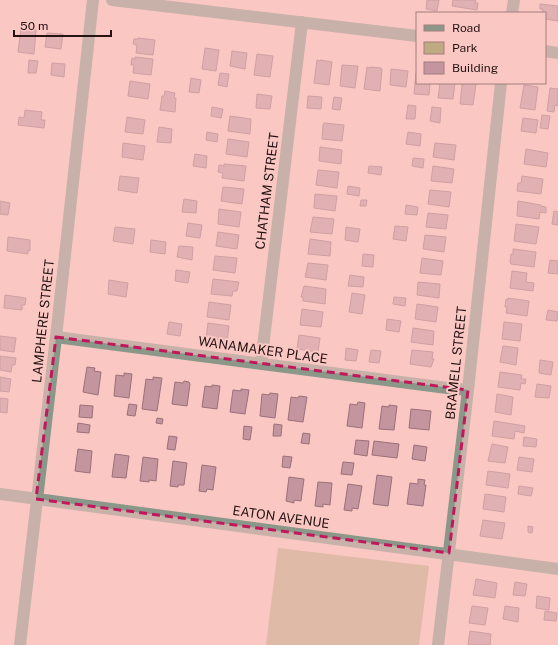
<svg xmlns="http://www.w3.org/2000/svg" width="558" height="645" font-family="'Public Sans',sans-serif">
<rect width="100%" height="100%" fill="#fac7c3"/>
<path fill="#beaa83" d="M278,548l151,18 -10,79h-153z"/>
<path fill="#c4959f" stroke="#9c6f79" d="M427,0h12l-2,11 -11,-2z
M453,0h23l-1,3h3l-1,7 -25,-4z
M540,4l18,2v15l-13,-2v-6h-3l1,-4h-3z
M21,29l15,1 -2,24 -16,-2z
M47,33l16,1 -2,15 -16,-2z
M138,38l17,2 -2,15 -17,-2 1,-8 -4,-1 1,-5h4z
M205,48l14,2 -3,21 -14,-2z
M232,51l15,2 -2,16 -15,-3z
M257,54l16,2 -3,21 -16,-2z
M135,57l18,2 -2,16 -18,-2 1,-8h-3l1,-7 3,1z
M29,60l9,1 -2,12h-8z
M317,60l3,1v-1l12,2 -3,23 -15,-2z
M52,63l13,1 -1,13 -13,-2z
M342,65l16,1 -3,22 -15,-2z
M367,67l4,1v-1l10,1v1h1l-2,22 -16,-2z
M391,69l17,2 -2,16 -16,-2z
M220,73l9,1 -2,13 -9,-2z
M416,73l1,10h13l-1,12 -15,-1z
M191,78l10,2 -2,13 -10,-1z
M130,81l20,3 -2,15 -20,-3z
M440,83h15l-2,16 -15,-1z
M461,83h16v1h-1l-3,21 -13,-1 2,-19z
M524,85l14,2 -3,23 -15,-2z
M550,88l8,1v17l-3,-1 -1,7 -7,-1z
M165,91l10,2 -1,5h2l-1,14 -15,-2 2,-14h2z
M257,94l15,2 -2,13 -14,-1z
M308,96l14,1 -1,12 -14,-1z
M334,97l8,1 -2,12 -8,-1z
M408,105l8,1 -1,13h-9z
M212,107l11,2 -2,9 -10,-2z
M432,107l9,1 -1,15 -10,-2z
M25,110l17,2 -1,8h4l-1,8 -26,-3 1,-8 5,1z
M542,115l8,1 -2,13 -8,-1z
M230,116l21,3 -1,15 -22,-3z
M127,117l18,3 -2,14 -18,-2z
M523,118l15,2 -2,13 -15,-2z
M324,123l20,2 -2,16 -20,-2 1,-14z
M159,127l13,2 -1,14 -14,-1z
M207,132l11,2 -1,8 -11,-2z
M408,132l13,2 -1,12 -14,-2z
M228,139l21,3 -2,15 -21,-3z
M123,143l22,3 -2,14 -21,-3z
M435,143l21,2 -2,15 -21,-3z
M320,147l22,3 -1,14 -22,-3z
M526,149l22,4 -2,14 -22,-3z
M195,154l12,2 -1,12 -13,-2z
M413,158l11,1 -1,9 -11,-2z
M224,164l22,2 -2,15 -22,-3 1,-5 -5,-1 1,-7 5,1z
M369,166l13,1 -1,8 -13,-2z
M433,166l21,3 -2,14 -21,-2z
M318,170l21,2 -2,16 -21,-3z
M120,176l19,2 -2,15 -19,-3z
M522,176l21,3 -2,15 -24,-3 1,-8h3z
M348,186l12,2 -1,8 -12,-2z
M223,187l21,2 -2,15 -21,-3z
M430,190l21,2 -2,15 -21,-3z
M315,194l22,2 -2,15 -21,-3z
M184,199l13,2 -1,12 -14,-1z
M361,200h6l-1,6h-6z
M0,201l10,2 -2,12 -8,-1z
M518,201l23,4v1l5,1v6l-6,-1 -1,7 -22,-3z
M406,205l12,2 -1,8 -12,-1z
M219,209l22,3 -2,15 -21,-3z
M554,211l4,1v13l-6,-1z
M428,213l20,2 -2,14 -20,-2z
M313,217l21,2 -2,15 -22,-2z
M188,223l14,2 -2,13 -14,-2z
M516,224l23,3 -3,17 -22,-3z
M395,226l13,1 -2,14 -13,-2z
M115,227l20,2 -2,15 -20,-3z
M346,227l14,2 -2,13 -13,-2z
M218,232l21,3 -2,14 -21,-3z
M425,235l21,2 -2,15 -21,-3z
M8,237l22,3v11l-2,-1v4l-21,-3z
M310,239l21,3 -1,14 -22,-2z
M151,240l15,2 -1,12 -15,-2z
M179,246l14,1 -1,13 -15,-3z
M513,249l23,3 -2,15 -23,-3 -1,-2 1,-8h2z
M363,254l11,1 -1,12 -11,-1z
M215,256l22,2 -2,15 -22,-3z
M422,258l21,3 -2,14 -21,-2z
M550,260l8,1v13l-10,-1z
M308,263l20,2 -2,15 -21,-3z
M176,270l14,2 -2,11 -13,-2z
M512,271l15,2 -1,9 8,1 -1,8 -23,-3z
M350,275l14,2 -1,10 -15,-1z
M213,279l26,3 -2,9h-4l-1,5 -21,-2z
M109,280l19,3 -2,14 -18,-3z
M418,282l22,2 -1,14 -22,-3z
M304,286l22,3 -1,15 -22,-3v-4h-2z
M352,293l13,2 -3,19 -13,-2z
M5,295l21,3 -1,7h-3v5l-18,-2z
M394,297l12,1 -1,8 -12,-2z
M508,298l21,3 -2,15 -21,-3 1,-6h-2l1,-8 2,1z
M209,302l22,3 -2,15 -22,-3z
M417,304l21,3 -2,15 -21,-3z
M302,309l21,3 -2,15 -21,-2z
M548,310l10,2 -1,9 -11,-1z
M387,319l14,2 -2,11 -13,-2z
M169,322l13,2 -2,12 -13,-2z
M504,322l18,2 -2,17 -18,-2z
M208,323l21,3 -2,15 -21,-3z
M413,328l21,3 -1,14 -22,-3z
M299,335l21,3 -2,14 -21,-3z
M0,336l16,2 -2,14 -14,-2z
M503,346l15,2 -2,17 -16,-3z
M346,348l12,2 -2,11 -11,-1z
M371,350l10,1 -2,12 -10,-1z
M412,350l21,2 -1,7h2l-3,8 -21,-3z
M0,356l16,2 -1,7h-3l-1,7 -11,-2z
M540,360l13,2 -2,13 -12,-2z
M87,367l8,1 -1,3 7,1 -3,23 -15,-3z
M500,372l22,3 -1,4h5l-1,5 -4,-1 -1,7 -22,-3z
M124,373l8,1 -3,24 -15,-2 2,-21 8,1z
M0,377l11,2 -2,13 -9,-1z
M153,377l9,1 -5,33 -15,-2 4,-30 7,1z
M184,381l5,1 1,2 -3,22 -15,-2 3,-22 8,1z
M537,384l14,2 -2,12 -14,-1z
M212,385l8,1 -3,23 -15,-2 3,-21 7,1z
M241,389l8,1 -4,24 -15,-2 3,-22 8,1z
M270,393l8,1 -3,24 -15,-2 2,-22 7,1z
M497,394l16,3 -2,18 -16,-3z
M299,396l8,1 -4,25 -15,-2 3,-23 7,1z
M0,398l8,1 -1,14 -7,-1z
M358,402l7,1 -3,25 -15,-2 3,-22 7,1z
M129,404l8,1 -2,11 -8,-1z
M80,405l13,1 -1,12 -13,-1z
M389,405l8,1 -3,24 -15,-1 3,-23 7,1z
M411,409l20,2 -2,19 -20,-2z
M157,418l6,1 -1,5 -6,-1z
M494,421l31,5 -1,7 -9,-2 -1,8 -22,-3z
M78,423l12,2 -1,8 -12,-1z
M274,424l8,1 -1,11h-8z
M244,426l8,1 -2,13 -7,-1z
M303,433l7,1 -1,10 -8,-1z
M169,436l8,1 -2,13 -8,-1z
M524,437l13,2 -1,8 -13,-1z
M356,440l13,1 -2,15 -13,-2z
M374,441l25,3 -2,14 -25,-3z
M492,444l16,3 -3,16 -17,-2z
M414,445l13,2 -2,14 -13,-2z
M78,449l14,2 -2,22 -15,-2z
M115,454l14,2 -3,22 -14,-1z
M283,456l9,1 -2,11 -8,-1z
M143,457l15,2 -2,22 -7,-1v2l-9,-1z
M519,457l15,2 -2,13 -15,-2z
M173,461l14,2 -3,22h-6v2l-8,-1z
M343,462l11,1 -2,12 -11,-1z
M202,465l14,2 -3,23 -6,-1 -1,3 -7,-1z
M488,471l22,3 -2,14 -22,-3z
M377,475l15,2 -4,29 -15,-2z
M289,477l15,2 -3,22 -7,-1v3l-8,-2z
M418,479l7,1 -1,5h2l-3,21 -16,-2 3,-21 8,1z
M318,482l14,1 -2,22 -7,-1v3l-8,-1z
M348,484l14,2 -4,23 -6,-1v3l-8,-1z
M519,486l14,2 -2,8 -13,-2z
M485,494l21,3 -2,15 -21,-3z
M483,520l22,3 -3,16 -22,-3z
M528,526l5,1 -1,6 -4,-1z
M476,579l21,4 -2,15 -22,-3z
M515,582l12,2 -2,12 -12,-1z
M537,596l13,2 -1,12 -13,-2z
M472,606l16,2 -3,17 -16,-2z
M505,606l14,2 -1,14 -15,-3z
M545,611l12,2 -1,8 -12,-1z
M470,631l21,3 -1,11h-22z"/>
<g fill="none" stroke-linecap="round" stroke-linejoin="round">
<path stroke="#8a9789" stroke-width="12" d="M112,0l305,36
M512,13l2,-13
M545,51l13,2
M56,337l391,51 21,2
M261,364l41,-342
M0,494l558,75
M20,645l36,-308 37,-337
M438,645l30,-255 33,-307"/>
</g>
<path d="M0 0H558V645H0ZM56,337l412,53 -19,163 -413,-54z" fill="#fac7c3" fill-opacity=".55" fill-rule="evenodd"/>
<path fill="none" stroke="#c2185b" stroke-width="3" stroke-dasharray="8 5" stroke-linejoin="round" d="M56,337l412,53 -19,163 -413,-54z"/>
<g text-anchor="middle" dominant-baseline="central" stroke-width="4" stroke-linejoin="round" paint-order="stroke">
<g font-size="13" fill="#241312" stroke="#fac7c3">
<text transform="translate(267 191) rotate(-83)">CHATHAM STREET</text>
<text transform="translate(43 321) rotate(-84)">LAMPHERE STREET</text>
<text transform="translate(263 350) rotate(8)">WANAMAKER PLACE</text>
<text transform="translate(456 363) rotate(-84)">BRAMELL STREET</text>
<text transform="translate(281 517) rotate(8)">EATON AVENUE</text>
</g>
</g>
<rect x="416" y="12" width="130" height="72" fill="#fac7c3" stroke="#a47f7c"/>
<rect x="424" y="25" width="20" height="6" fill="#8a9789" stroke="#a47f7c"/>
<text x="452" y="32" font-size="12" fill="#241312">Road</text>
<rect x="424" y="42" width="20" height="12" fill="#beaa83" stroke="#a47f7c"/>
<text x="452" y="52" font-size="12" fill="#241312">Park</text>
<rect x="424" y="62" width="20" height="12" fill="#c4959f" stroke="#a47f7c"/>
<text x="452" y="72" font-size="12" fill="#241312">Building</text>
<path d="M14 30v6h97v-6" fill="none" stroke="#241312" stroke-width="2"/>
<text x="20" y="30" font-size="12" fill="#241312" stroke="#fac7c3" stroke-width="3" paint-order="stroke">50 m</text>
</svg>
